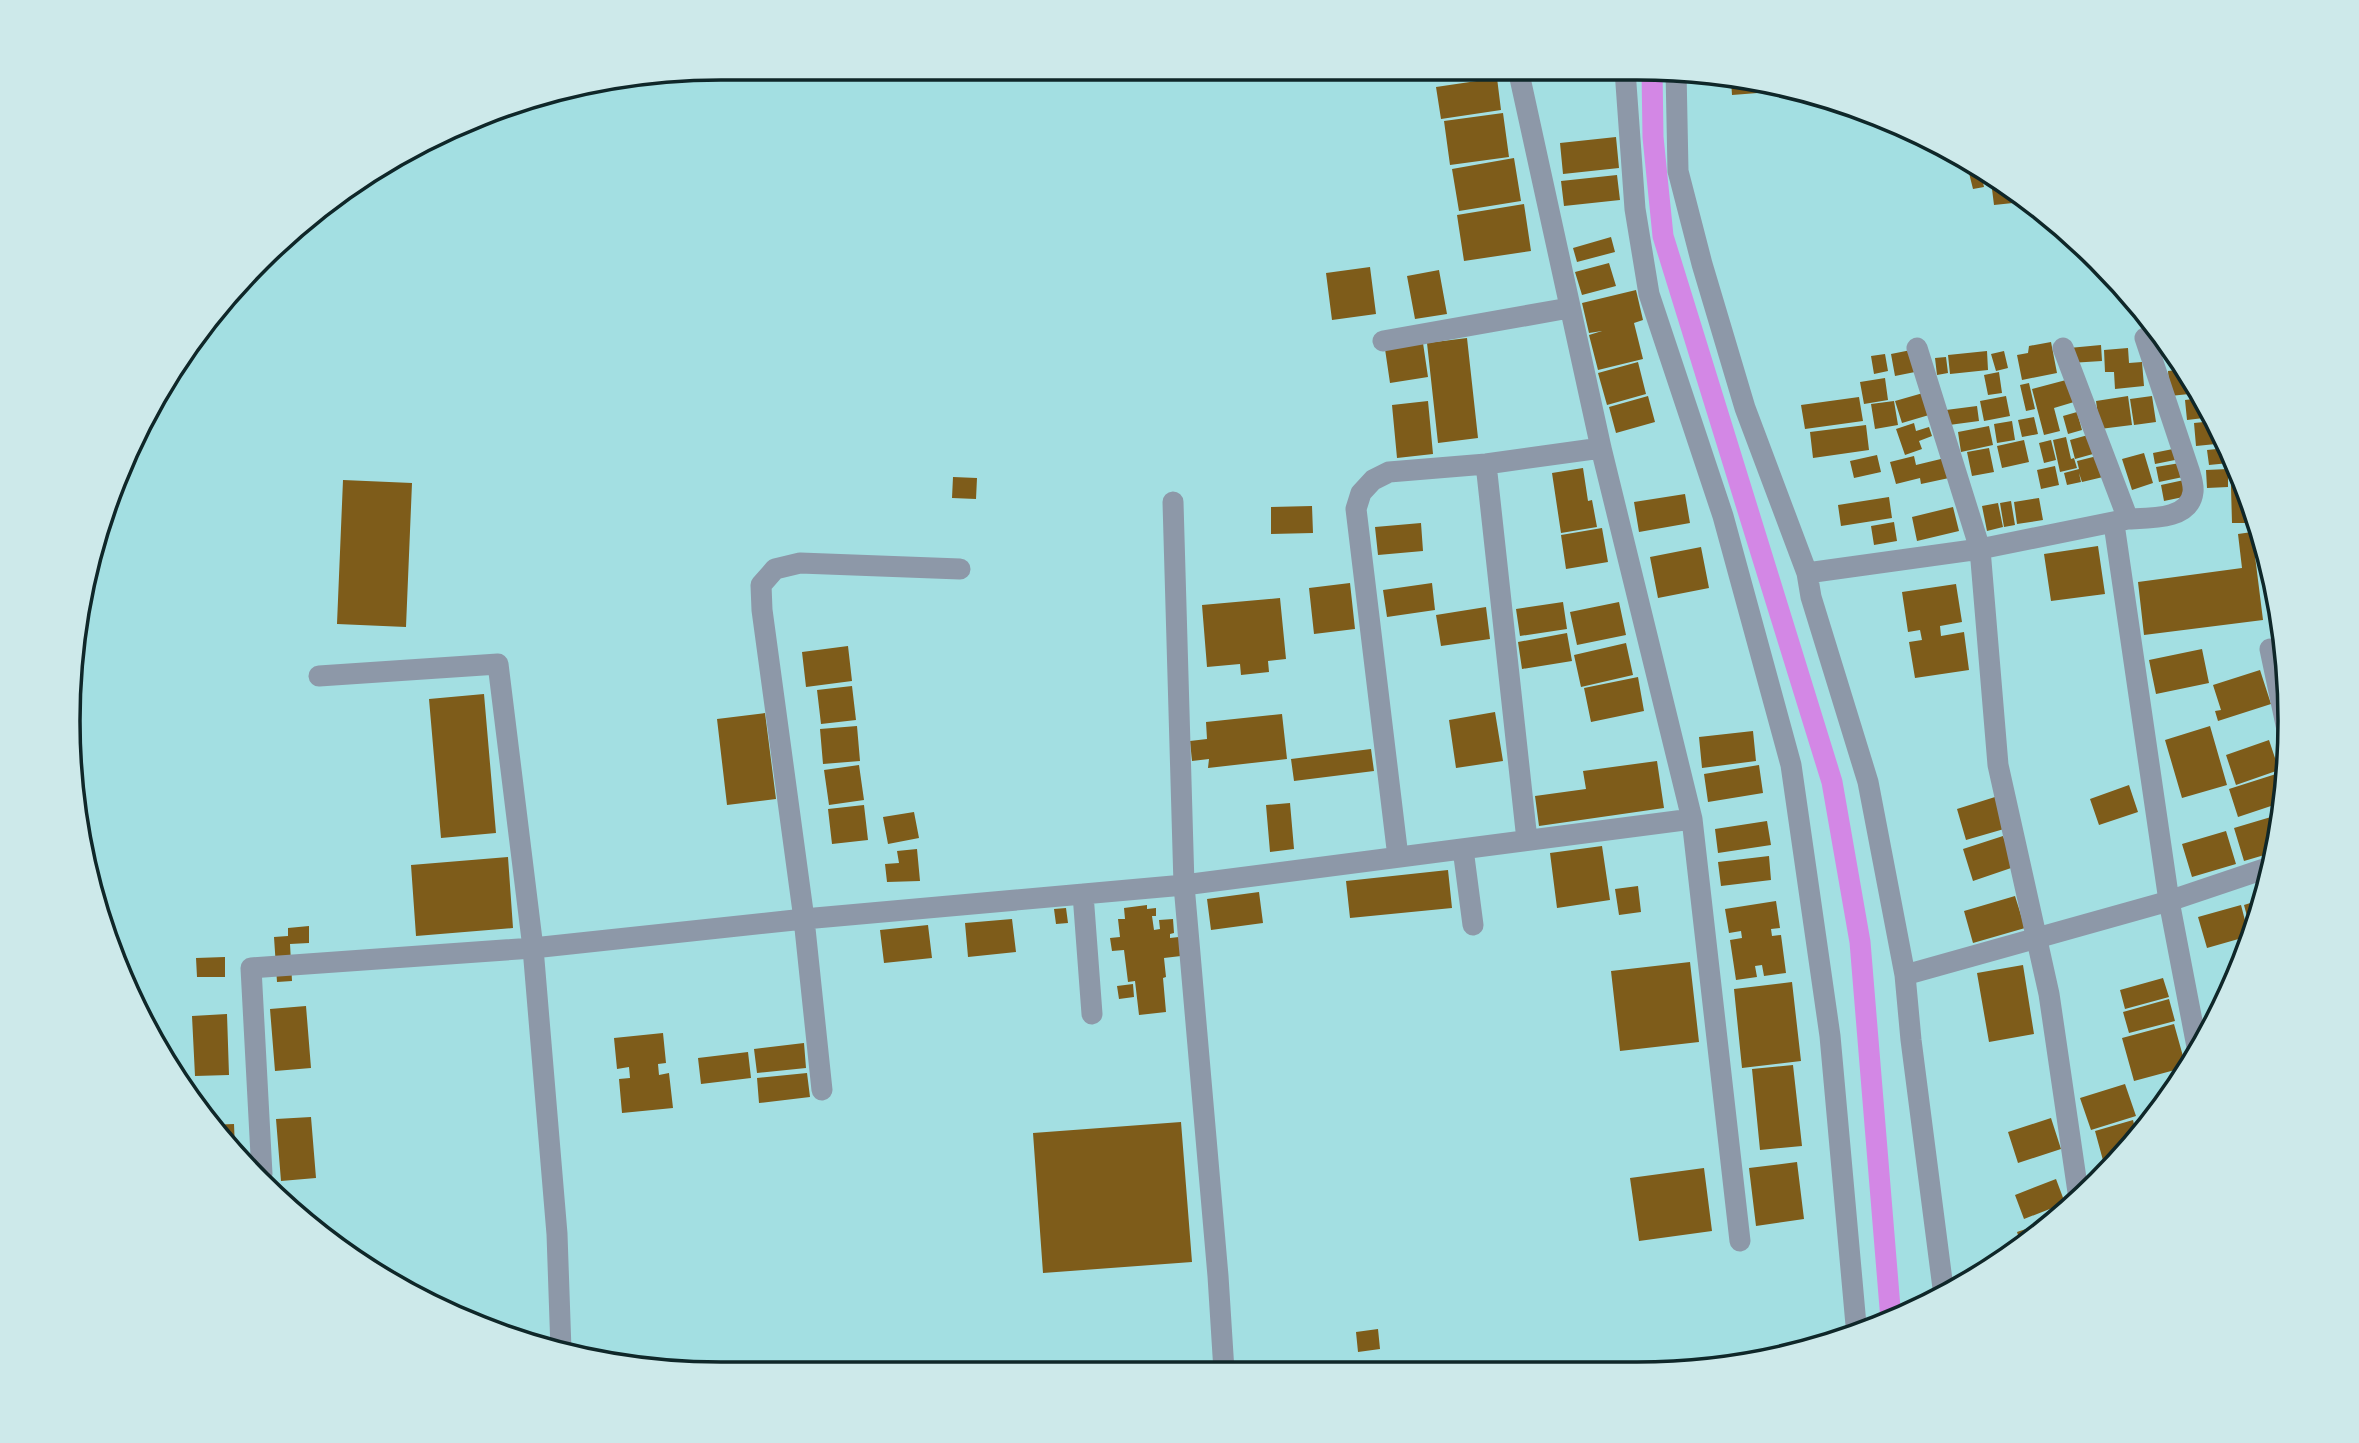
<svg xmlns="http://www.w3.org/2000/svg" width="2359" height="1443" font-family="Cabin,sans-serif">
<rect width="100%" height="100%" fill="#a3dfe2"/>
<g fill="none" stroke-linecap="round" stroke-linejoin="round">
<path stroke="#d387e5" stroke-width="21" d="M1652,70l1,67 10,99 169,546 28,160 31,378"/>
</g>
<path fill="#7e5c1a" d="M1497,78l4,32 -60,9 -5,-32z
M1731,80l53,10v1l-52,4z
M1503,113l6,44 -59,8 -6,-44z
M1616,137l3,31 -56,6 -3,-31z
M1514,158l7,43 -62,10 -7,-42z
M1971,164l9,5 4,18 -11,2 -6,-24z
M1990,173l21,14 2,16 -19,2z
M1617,175l3,25 -56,6 -3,-25z
M1524,204l7,47 -67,10 -7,-46z
M1611,237l4,15 -38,10 -4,-14z
M1609,263l7,23 -34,9 -7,-23z
M1370,267l6,47 -44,6 -6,-47z
M1439,270l8,44 -32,5 -8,-43z
M1636,290l7,30 -9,3 9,36 -45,11 -9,-35 13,-4 -13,2 -7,-30z
M1467,338l11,100 -40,5 -11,-100z
M2051,342l6,31 -35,7 -5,-25 11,-2 1,-7z
M1423,343l5,34 -38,6 -5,-34z
M2101,345l1,16 -32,2 -1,-15z
M2128,348l1,15 13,-1 2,24 -29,3 -1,-17h-9l-1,-22z
M1911,350l4,22 -20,4 -4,-22z
M1987,351l1,19 -38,4 -2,-19z
M2004,351l4,17 -12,3 -5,-17z
M1885,354l3,17 -14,3 -3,-18z
M1946,357l2,16 -11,2 -2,-17z
M1638,362l8,32 -39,11 -9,-32z
M2186,369l13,24 -29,3 -2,-25z
M1999,372l3,21 -14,2 -4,-20z
M1885,378l3,22 -24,4 -4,-22z
M2066,380l8,22 -20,6 6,23 -16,4 -12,-46z
M2029,383l6,26 -9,2 -6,-26z
M1923,393l6,22 -27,8 -7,-22z
M1648,396l7,26 -39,11 -7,-26z
M2006,396l4,20 -26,5 -4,-20z
M2128,396l4,29 -32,4 -4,-28z
M2152,396l4,26 -22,3 -4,-26z
M1859,397l4,24 -58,8 -4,-24z
M2202,398l10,19 -25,3 -2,-20z
M1428,401l5,53 -36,4 -5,-53z
M1894,401l4,24 -23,4 -4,-25z
M1977,406l2,15 -30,4 -3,-15z
M2077,412l5,18 -14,4 -5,-18z
M2034,417l4,17 -16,3 -4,-17z
M2012,421l3,19 -18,3 -3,-19z
M2214,421l12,22 -30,3 -2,-23z
M1914,423l2,8 13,-4 3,9 -13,5 3,8 -17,6 -9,-26z
M1866,425l3,25 -56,8 -3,-26z
M1989,426l4,19 -32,7 -3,-20z
M2088,435l5,19 -18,5 -5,-19z
M2066,437l5,22 3,-1 3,10 -17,4 -7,-32z
M2024,440l5,22 -27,6 -5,-22z
M2051,440l5,20 -12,3 -5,-20z
M1989,448l5,24 -22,4 -5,-24z
M2227,448l2,15 -20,2 -2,-15z
M2173,449l2,11 -20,4 -2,-11z
M2230,451l11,21 9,27v24h-18z
M2144,453l9,30 -21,7 -10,-31z
M1877,455l4,17 -27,6 -4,-17z
M1914,456l2,9 29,-7 4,20 -28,6 -1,-6 -24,6 -6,-22z
M2097,456l6,21 -21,5 -3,-9 2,9 -14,3 -3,-12 15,-4 -2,-8z
M2180,463l3,14 -24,5 -3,-15z
M2055,466l4,19 -18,4 -4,-19z
M1583,468l5,33 4,-1 5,27 -36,6 -9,-60z
M2228,469v18l-21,1 -1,-18z
M953,477l24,1 -1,21 -24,-1z
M343,480l69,3 -6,144 -69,-3z
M2184,480l4,16 -24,5 -3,-16z
M1685,494l5,29 -51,9 -5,-30z
M1889,497l3,21 -51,8 -3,-21z
M2039,498l4,22 -26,4 -3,-22z
M2011,501l4,24 -11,2 -4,-24z
M1998,503l5,24 -16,4 -5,-25z
M1312,506l1,27 -42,1v-27z
M1953,507l6,24 -42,10 -5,-24z
M1894,522l3,19 -23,4 -3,-19z
M1421,523l2,28 -45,4 -3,-28z
M1602,528l6,34 -42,7 -5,-34z
M2252,532l11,88 -119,15 -6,-53 104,-14 -4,-34z
M2098,546l7,48 -54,7 -7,-47z
M1701,547l8,41 -51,10 -8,-41z
M2272,577l6,17 3,32 -6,1z
M1350,583l5,46 -41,5 -5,-46z
M1432,583l3,27 -48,7 -4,-27z
M1956,584l6,38 -22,4 1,10 23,-4 5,38 -54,8 -6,-36 13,-2 -2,-10 -12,2 -6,-40z
M1280,598l6,61 -18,2 1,11 -28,3 -1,-11 -33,3 -5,-62z
M1563,602l4,27 -47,7 -4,-27z
M1619,602l7,33 -49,10 -7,-33z
M1486,607l4,32 -49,7 -5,-31z
M1567,633l5,28 -50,8 -4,-27z
M1626,643l7,32 -52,12 -7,-32z
M848,646l4,35 -46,6 -4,-35z
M2202,649l7,34 -53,11 -7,-34z
M2260,670l11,34 -53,17 -3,-10 6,-1 -8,-25z
M1638,677l6,34 -53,11 -7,-34z
M852,686l4,34 -35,4 -4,-34z
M484,694l12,139 -55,5 -12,-139z
M1495,712l8,49 -47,7 -7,-48z
M765,713l11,86 -49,6 -10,-86z
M1282,714l5,45 -79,9 1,-9 -17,2 -2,-20 17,-2 -1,-17z
M857,726l3,35 -37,3 -3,-35z
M2210,726l17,59 -45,13 -17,-58z
M1753,731l3,30 -54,7 -3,-31z
M2269,740l10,30 -43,15 -10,-30z
M1371,749l3,22 -80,10 -3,-22z
M1657,761l7,47 -125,18 -4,-30 51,-7 -3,-18z
M859,765l5,35 -35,5 -5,-35z
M1759,765l4,28 -55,9 -4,-28z
M2276,774l7,28 -45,15 -9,-28z
M2129,785l9,27 -39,13 -9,-26z
M1995,797l9,32 -38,11 -9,-31z
M1290,803l4,46 -24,3 -4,-47z
M864,805l4,35 -36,4 -4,-35z
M914,812l5,26 -31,6 -5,-27z
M2281,814l-3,37 -34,10 -10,-33z
M1767,821l4,24 -53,8 -3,-24z
M2226,831l10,33 -44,13 -10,-33z
M2003,836l11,31 -41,14 -10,-32z
M1602,846l8,54 -53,8 -7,-55z
M917,849l3,32 -33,1 -2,-18 14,-1 -2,-12z
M1769,856l2,24 -50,6 -3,-24z
M508,857l5,71 -97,8 -5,-71z
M1448,870l4,38 -102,10 -4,-37z
M1638,886l3,26 -22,3 -4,-26z
M1259,892l4,31 -52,7 -4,-31z
M2015,896l10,32 -52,15 -9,-32z
M2263,899l-4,13 -7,23 -8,-30z
M1776,901l4,27 -9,1 1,7 9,-1 5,38 -22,3 -2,-11 -7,1 2,11 -21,3 -6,-40 12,-2 -1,-7 -12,2 -4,-24z
M1147,905v4l9,-1v8h-4l2,14 6,-1 -1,-9 14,-1 1,14 -4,1v4l9,-1 2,19 -17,2 2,19 -3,1 3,34 -27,3 -4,-34 -7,1 -4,-32 -12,1 -2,-13 10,-1 -2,-18h7l-1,-11z
M2241,905l8,31 -42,12 -9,-31z
M1066,908l2,15 -12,1 -2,-15z
M1012,919l4,33 -48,5 -3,-34z
M928,925l4,33 -48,5 -4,-33z
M309,926v17l-19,1 2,37 -15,1 -3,-45 14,-1v-8z
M225,957v20h-28l-1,-19z
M1690,962l9,80 -79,9 -9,-80z
M2023,965l11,69 -45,8 -12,-69z
M2163,978l6,19 -44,12 -5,-19z
M1792,982l9,79 -59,7 -8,-79z
M1133,984l1,13 -15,2 -2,-13z
M2169,999l6,22 -46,12 -6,-21z
M306,1006l5,62 -36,3 -5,-62z
M227,1014l2,61 -34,1 -3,-60z
M2174,1024l12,43 -52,14 -12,-43z
M663,1033l3,30 -8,1 1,11 10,-2 4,35 -51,5 -3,-34 11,-1 -1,-11 -12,2 -3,-31z
M804,1043l2,25 -49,5 -3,-24z
M748,1052l3,26 -50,6 -3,-26z
M1793,1065l9,81 -42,4 -8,-81z
M807,1073l3,24 -51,6 -2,-25z
M2125,1084l11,32 -45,14 -11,-32z
M2155,1115l-9,11 -5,7 -4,-12z
M311,1117l5,61 -35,3 -5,-62z
M2051,1118l10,31 -43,14 -10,-31z
M2133,1120l4,17 -18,23 -15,4 -9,-33z
M1181,1122l11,140 -149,11 -10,-140z
M234,1124l1,25 -26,-24z
M1797,1162l7,57 -48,7 -7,-58z
M1704,1168l8,63 -73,10 -9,-63z
M2056,1179l9,24 -41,16 -9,-24z
M2050,1221l-29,23 -4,-12z
M1378,1329l2,20 -22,3 -2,-20z"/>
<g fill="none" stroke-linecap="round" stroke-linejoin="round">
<path stroke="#8d98a8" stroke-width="21" d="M1327,69h39
M1625,70l10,139 14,85 74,222 68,249 39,271 27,300
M1676,70l2,101 24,93 43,144 62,165 4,24 57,185 37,193 6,65 33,256
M1383,341l186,-33
M1917,348l63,201 18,216 51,229 30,205
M2063,348l65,171
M1486,464l41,376
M2114,524l55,377 29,151
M1807,573l173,-24 148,-30c22,-1 62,1 65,-27 1,-7 -2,-15 -4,-22l-44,-132
M2270,649l19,90
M1692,819l48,422
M1463,849l10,76
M1398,857l-42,-348 5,-16 12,-13 16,-8 97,-8 115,-16
M1083,894l9,120
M1905,975l264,-74 104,-35
M822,1090l-18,-171 -42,-309 -1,-25 14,-16 25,-6 160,6
M262,1174l-11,-206 282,-20 -35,-284 -179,12
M561,1350l-4,-116 -24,-286 271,-29 380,-34 -11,-383
M1224,1371l-6,-95 -34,-391 508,-66 -91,-371 -83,-379"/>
</g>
<path d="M0 0H2359V1443H0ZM721 80H1637A641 641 0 0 1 2278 721V721A641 641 0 0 1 1637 1362H721A641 641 0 0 1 80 721V721A641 641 0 0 1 721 80Z" fill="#cde9ea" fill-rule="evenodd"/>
<path fill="none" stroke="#0f2729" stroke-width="3.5" d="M721 80H1637A641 641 0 0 1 2278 721V721A641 641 0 0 1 1637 1362H721A641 641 0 0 1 80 721V721A641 641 0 0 1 721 80Z"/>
</svg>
